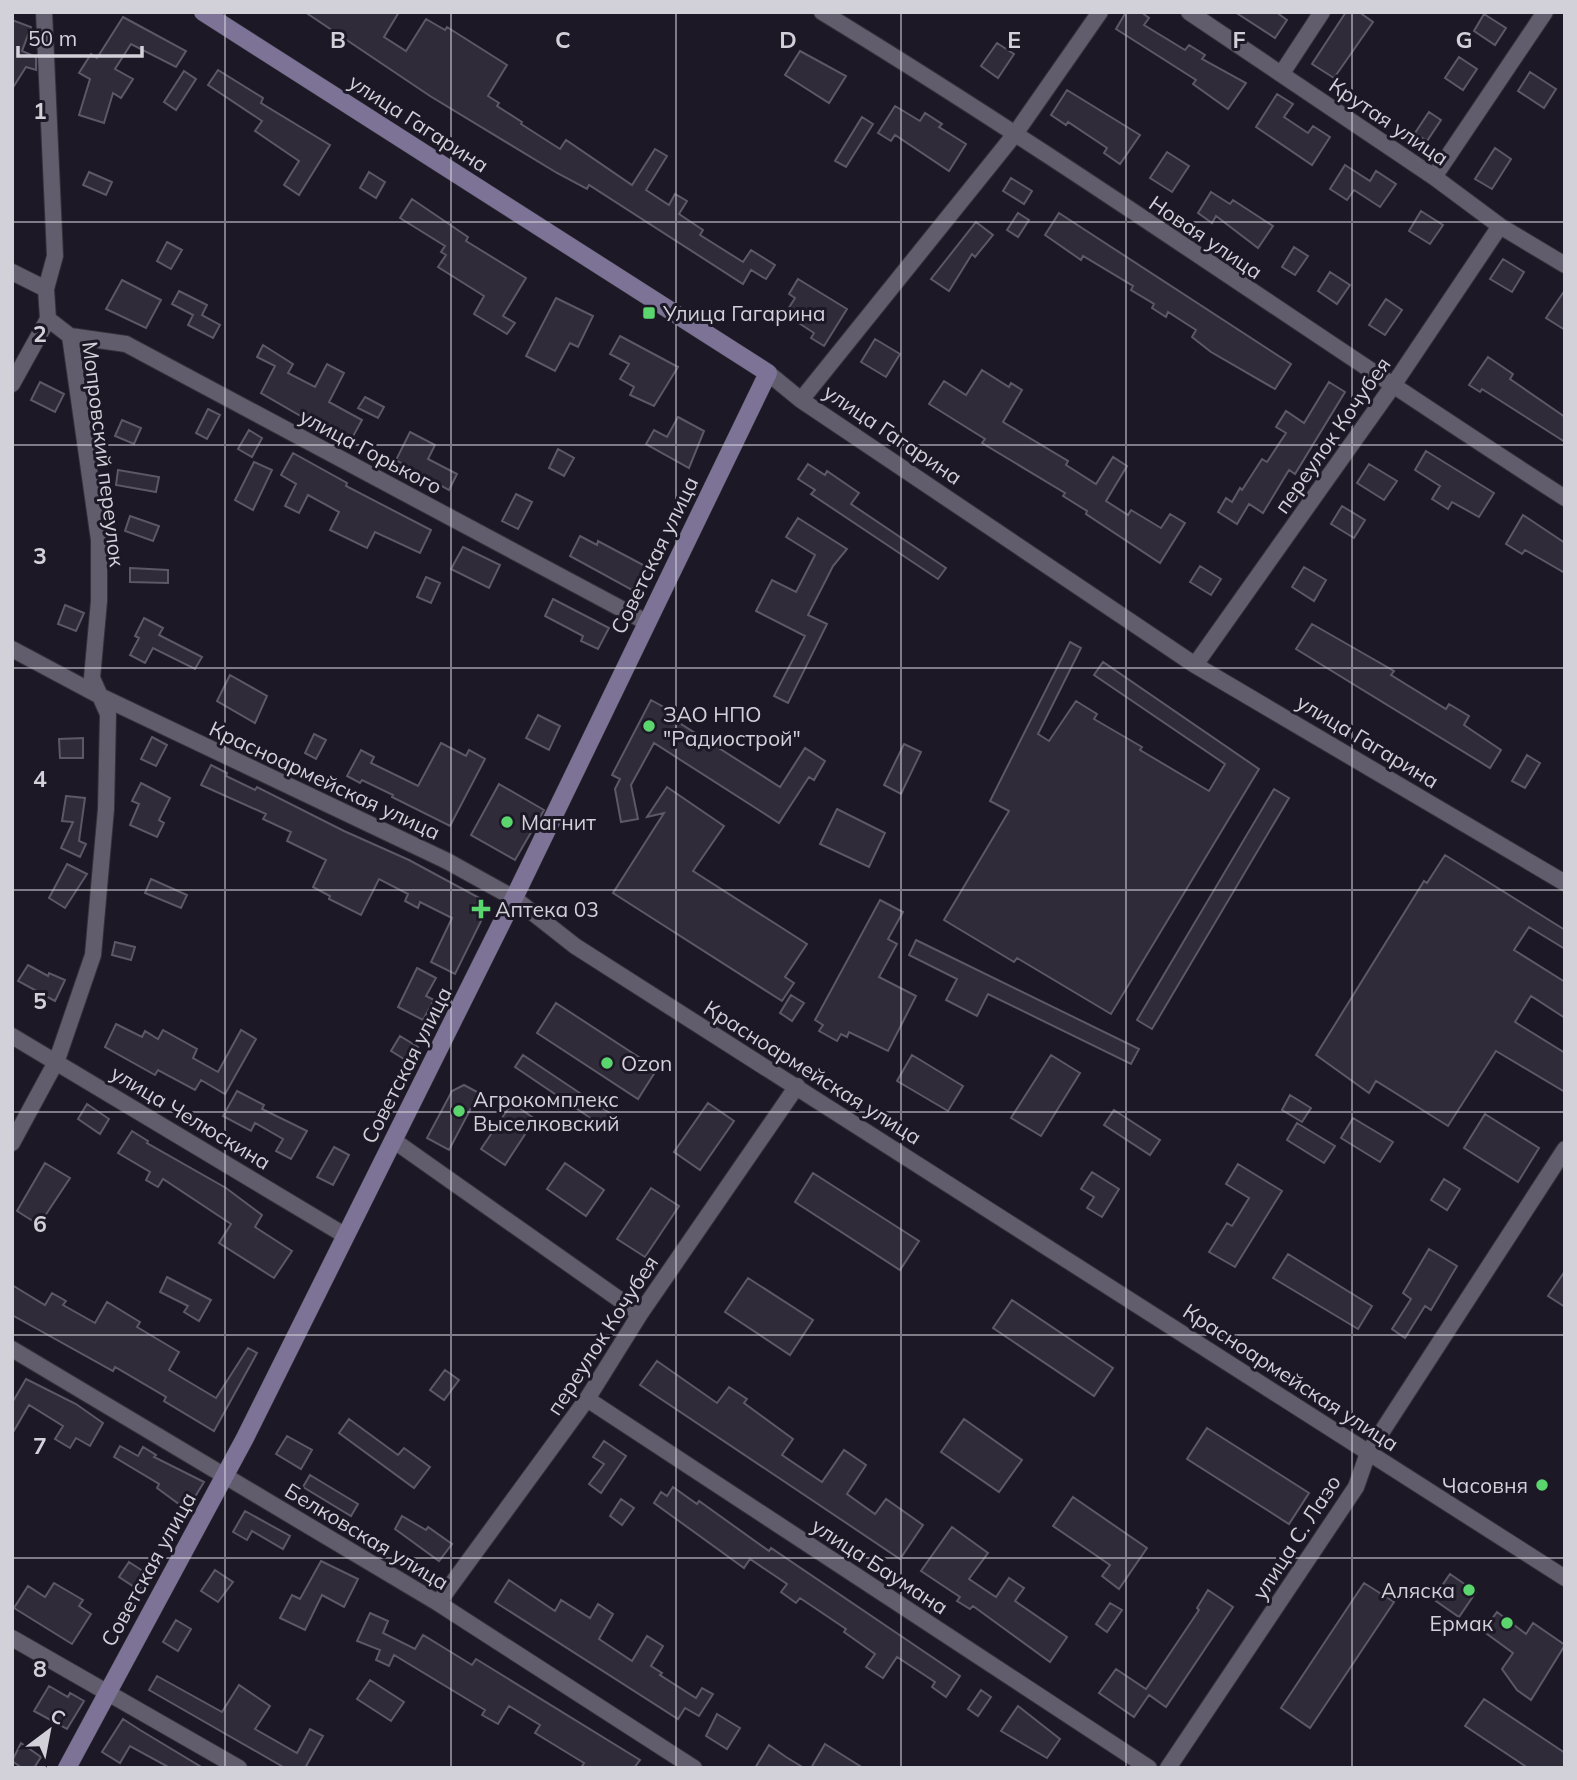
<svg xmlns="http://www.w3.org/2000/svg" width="1577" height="1780" font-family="Mulish,sans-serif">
<rect width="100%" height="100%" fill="#1c1825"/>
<path fill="#2f2b39" stroke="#5c5867" stroke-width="2" d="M305,12h94l-15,25 22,14 20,-32 19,11 2,-3 60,38 -19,31 11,7 -2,3 25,16 -1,2 39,25 6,-9 66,45 23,-36 12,7 -21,34 23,15 6,-11 12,7 -8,13 24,16 -3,5 43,27 8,-12 24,15 -9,14 -15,-9 -8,14 -154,-99 -2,4 -30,-16 -127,-77z
M1126,12h15l8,6 -5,7 41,25 4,-5 16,10 -3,4 44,24 -18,26 -35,-25 3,-4 -80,-51z
M1235,12h41l11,8 -12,18z
M1346,12h13l14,10 -39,56 -22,-14z
M1484,14l22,14 -11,17 -21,-14z
M123,17l63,34 -10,16 -45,-23 -16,25 18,10 -12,19 -8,-5 -9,30 -25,-8 11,-36 -11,-6 12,-19 6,4z
M12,20l19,7 -9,24 14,6v13l-10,-3 -14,22z
M997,43l17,11 -16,24 -17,-12z
M800,51l46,25 -17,27 -44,-28z
M1459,57l18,12 -14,21 -18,-12z
M218,70l45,28 -2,5 69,42 -31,50 -15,-10 15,-24 -44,-30 7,-10 -54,-36z
M184,71l12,8 -20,31 -12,-8z
M1530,72l26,17 -12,19 -26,-17z
M1067,90l73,45 -20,29 -16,-11 3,-5 -39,-26 -2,3 -15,-10z
M1277,94l16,10 -9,13 24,16 5,-7 17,11 -18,28 -56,-38z
M895,106l25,15 5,-8 17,11 -3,3 27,17 -17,27 -54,-36 -4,6 -13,-8z
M1429,112l12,8 -14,21 -12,-8z
M862,117l11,7 -27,43 -11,-6z
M1495,148l16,11 -19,30 -17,-10z
M1167,152l22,14 -17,26 -22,-14z
M1345,165l25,16 6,-10 20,13 -16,23 -26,-17 -7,10 -17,-11z
M89,172l23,10 -6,13 -23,-10z
M369,172l16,10 -9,16 -16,-10z
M1011,178l21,13 -8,13 -21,-13z
M1211,192l19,12 3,-4 40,26 -15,22 -42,-32 -4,7 -14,-10z
M412,199l56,38 -2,4 60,37 -23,38 12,7 -8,11 -33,-20 10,-18 -46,-29 8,-12 -5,-3 4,-6 -45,-28z
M1421,211l22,14 -13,19 -21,-13z
M1018,213l11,7 -11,17 -11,-7z
M1059,213l232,151 -16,25 -64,-37 -19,-15 4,-7 -28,-18 -2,5 -14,-9 2,-4 -23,-14 2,-4 -50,-30 -2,4 -36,-25z
M976,222l17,13 -18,22 -3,-3 -23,37 -18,-12z
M167,242l15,8 -11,19 -14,-8z
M1294,247l14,9 -13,19 -13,-8z
M1503,259l21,13 -12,20 -22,-13z
M1330,272l20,13 -13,19 -19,-13z
M798,279l49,30 -23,37 -13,-8 3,-5 -29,-19 10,-16 -6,-4z
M122,280l39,20 -15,28 -40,-19z
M1565,290v40l-19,-12z
M179,291l28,14 -5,10 18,10 -7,13 -25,-13 5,-10 -21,-11z
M556,298l37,18 -15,31 -8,-4 -15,28 -29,-15z
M1386,299l16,11 -17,25 -16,-10z
M620,336l58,31 -24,39 -24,-11 4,-8 -14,-8 9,-15 -19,-10z
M875,339l25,15 -14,23 -25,-15z
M263,345l30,19 -5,9 27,14 12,-23 17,9 -15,29 33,18 -11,20 -39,-21 -1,3 -50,-29 14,-27 -18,-9z
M1488,357l25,17 -3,5 55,38v25l-83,-53 -2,3 -11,-7z
M982,370l27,17 2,-4 11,7 -19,32 65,39 -2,4 30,19 17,-27 14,9 -21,35 22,14 3,-5 30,18 9,-14 15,9 -25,40 -74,-49 1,-3 -24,-15 2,-3 -83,-50 3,-4 -56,-35 15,-23 22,14z
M40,382l24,12 -9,18 -24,-12z
M1329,382l16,10 -50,82 -6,-4 -26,43 -14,-9 -12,20 -19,-12 8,-14 6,4 8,-14 2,2 20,-31 5,3 19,-29 -10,-6 10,-16 18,12z
M365,397l19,10 -6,11 -20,-10z
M208,409l12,6 -13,24 -11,-6z
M678,417l26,14 -15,37 -43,-24 8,-14 13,7z
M122,420l19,8 -7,16 -19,-8z
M249,430l13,8 -10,19 -14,-8z
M410,432l25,13 -7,14 29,15 -8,16 -53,-30z
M558,449l16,9 -10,18 -15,-8z
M1426,451l68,42 -15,24 -27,-15 -4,7 -16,-10 8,-13 -25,-16z
M293,453l54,30 -1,3 85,44 -11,23 -45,-21 -8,16 -37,-18 9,-18 -31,-17 -9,18 -14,-7 11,-22 -15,-9z
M254,462l18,8 -19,40 -18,-10z
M808,464l17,11 2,-4 32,22 -8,11 95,64 -8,11 -127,-85 4,-4 -17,-11z
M1369,464l28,17 -13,19 -27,-17z
M118,470l41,7 -3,15 -40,-7z
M516,494l16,8 -14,27 -16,-8z
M1342,506l23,14 -11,18 -23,-14z
M1523,515l42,28v30l-40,-23 -3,4 -16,-10z
M130,516l29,10 -6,15 -28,-10z
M798,518l49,31 -14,17 -25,49 19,9 -39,79 -14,-7 31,-60 -49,-25 16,-31 24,12 19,-37 -29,-18z
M580,536l17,9 1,-4 47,25 -13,24 -62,-34z
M463,547l37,18 -11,23 -38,-19z
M1200,566l21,13 -10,16 -21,-13z
M1304,567l22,13 -12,21 -22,-14z
M130,568l38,2v13l-38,-1z
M426,577l14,6 -9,20 -14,-6z
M553,599l56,29 -11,21 -17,-8 2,-5 -38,-20z
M65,605l19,8 -8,18 -18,-7z
M144,618l19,10 -4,7 43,22 -7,12 -42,-21 -8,15 -15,-8 9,-17 -4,-2z
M1312,624l82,47 -3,4 55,34 3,-5 20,12 -5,9 37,25 -11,18 -194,-119z
M1070,642l11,6 -43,86 11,7 27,-40 21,13 -3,5 48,28 -2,3 69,41 16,-27 -131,-89 9,-13 156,107 -148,245 -94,-56 -3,4 -70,-42 65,-109 -19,-10z
M230,675l37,21 -12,27 -38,-22z
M651,700l18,10 -2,5 113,72 25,-39 20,13 -11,19 -5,-3 -30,46 -125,-80 -23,42 7,34 -17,3 -6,-33 5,-10 -8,-4z
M538,715l22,11 -11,24 -23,-12z
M314,734l12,6 -10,19 -11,-6z
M152,737l15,8 -11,21 -15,-7z
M83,738v20h-23l-1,-19z
M441,743l25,13 3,-6 16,9 -35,67 -58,-29 1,-2 -31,-15 -2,3 -13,-7 14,-26 13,7 -3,6 47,23z
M904,744l17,8 -20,42 -17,-9z
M1527,755l13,8 -15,25 -13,-7z
M211,765l16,8 -1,3 29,14 2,-3 87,44 65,29 74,40 3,11 -31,63 -24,-12 21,-44 -32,-16 -2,6 -13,-7 3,-7 -29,-15 -18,36 -32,-16 1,-3 -17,-9 13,-27 -39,-19 4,-9 -28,-13 3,-5 -65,-29z
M141,783l29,15 -11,22 5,3 -7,14 -27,-12 9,-21 -7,-3z
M499,784l45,26 -29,50 -44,-25z
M667,787l57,39 -31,45 114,73 -22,33 9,6 -12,18 -169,-108 51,-80 -17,4z
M1274,789l15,9 -137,231 -15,-9z
M66,796l19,2 -6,43 7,3 -6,13 -19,-9 12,-26 -11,-1z
M837,809l48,24 -16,34 -49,-23z
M1445,855l120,75v19l-36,-22 -15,23 51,32v36l-34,-22 -16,26 50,31v39l-69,-41 -48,75 -72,-45 -7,12 -53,-38 108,-174 3,2z
M67,864l20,10 -22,34 -16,-10z
M151,879l36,16 -6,13 -36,-15z
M880,900l23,12 -15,27 9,5 -18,33 37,19 -28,55 -39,-19 -2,5 -6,-3 -4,7 -18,-10 4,-6 -8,-5z
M916,940l223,109 -8,15 -143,-70 -11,22 -31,-16 11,-21 -48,-24z
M115,942l20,5 -4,13 -19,-5z
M28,965l20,11 1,-3 16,7 -10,21 -37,-20z
M417,968l19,10 -10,18 8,4 -11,20 -25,-13z
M791,995l13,8 -12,18 -12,-8z
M556,1003l101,66 -19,30 -101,-66z
M116,1024l26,13 3,-6 13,8 5,-9 34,19 -4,9 25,14 23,-42 15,9 -31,55 -24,-14 -6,10 -37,-20 -3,5 -50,-28z
M400,1036l18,11 -9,15 -18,-11z
M523,1055l97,65 -9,12 -96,-65z
M912,1055l51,31 -15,25 -51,-30z
M1051,1055l29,18 -39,63 -30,-18z
M464,1085l15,8 -30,57 -22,-12 25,-47z
M237,1091l27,14 -2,4 45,22 -16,28 -15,-8 7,-12 -28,-16 -4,8 -28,-15z
M1290,1095l21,13 -9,14 -20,-12z
M512,1103l23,16 -30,46 -24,-16z
M708,1103l26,18 -34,49 -26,-18z
M87,1104l22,15 -9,15 -22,-15z
M1114,1110l46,30 -10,15 -46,-30z
M1485,1114l54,34 -21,34 -54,-34z
M1353,1118l40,24 -13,20 -39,-24z
M1297,1123l38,23 -11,17 -37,-23z
M132,1131l16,10 -1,2 79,45 36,27 -7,12 37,24 -18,27 -55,-35 12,-19 -68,-45 -5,8 -12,-7 4,-8 -32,-19z
M334,1147l15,8 -16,30 -16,-8z
M45,1163l25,15 -31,47 -22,-14z
M565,1163l39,27 -18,26 -39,-27z
M1238,1164l44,27 -47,76 -26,-15 18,-29 5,3 17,-28 -23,-14z
M1092,1172l27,17 -17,28 -15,-9 7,-11 -13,-8z
M813,1173l106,68 -19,29 -105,-68z
M1444,1179l16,10 -13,21 -16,-10z
M651,1188l28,18 -34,51 -28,-18z
M1429,1249l28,17 -26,44 -6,-4 -20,32 -13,-9 19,-30 -8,-6z
M1288,1254l84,52 -14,23 -85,-51z
M1565,1271v36l-17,-11z
M167,1277l44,23 -12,21 -15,-9 4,-6 -28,-14z
M748,1278l65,42 -23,35 -65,-43z
M12,1285l33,20 7,-12 14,8 -3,4 32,18 12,-21 33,20 -3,5 42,25 -10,18 47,28 32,-50 9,5 -43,78 -50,-30 2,-4 -51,-30 -2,4 -101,-56z
M1012,1300l101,68 -19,28 -101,-68z
M657,1361l60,42 12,-16 18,12 -3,4 49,36 -11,16 40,27 22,-32 22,15 -19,29 28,20 11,-15 37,26 -23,34 -260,-174z
M445,1370l14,10 -15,20 -14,-10z
M26,1379l50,25 27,19 -13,23 -14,-8 -6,10 -15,-9 8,-13 -34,-21 -17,29v-31z
M349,1419l49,36 6,-7 26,19 -16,21 -75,-55z
M964,1419l58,41 -23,32 -58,-40z
M1207,1428l102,65 -20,31 -102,-65z
M287,1436l25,14 -11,19 -25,-15z
M604,1441l22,15 -25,37 -12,-9 15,-20 -11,-7z
M120,1446l18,10 5,-9 13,8 -2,2 50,25 -17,28 -30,-22 2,-4 -45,-27z
M310,1475l48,29 -7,12 -48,-29z
M673,1487l24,17 2,-3 70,50 2,-3 189,128 -14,21 -14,-10 3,-5 -38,-25 -14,21 -17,-11 9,-13 -31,-22 2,-3 -46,-31 -4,5 -15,-11 6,-8 -37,-25 -6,9 -90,-65 7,-11 6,4z
M1073,1497l74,51 -28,41 -17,-13 8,-11 -57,-39z
M621,1499l13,9 -12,17 -12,-9z
M245,1511l45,25 -7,13 -31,-18 -5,9 -14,-8z
M402,1516l24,14 2,-3 24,17 -13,17 -44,-32z
M952,1527l36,26 -19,26 27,18 13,-19 15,10 -9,13 52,36 -17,25 -77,-56 -3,3 -13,-8 3,-4 -39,-26z
M321,1561l37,18 -14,28 -22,-12 -17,35 -25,-12 12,-23 8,4z
M129,1562l20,13 -10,15 -20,-13z
M215,1570l18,12 -15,20 -17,-11z
M1450,1574l26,18 -17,25 -26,-18z
M509,1580l46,31 6,-11 29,18 8,-14 15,10 -14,25 33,22 15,-25 16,10 -12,20 11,7 -2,2 36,23 6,-10 11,6 -14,22 -14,-8 -7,11 -183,-117z
M54,1583l29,17 -4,6 12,8 -19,30 -58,-36 14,-22 17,11z
M1364,1583l30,19 -84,126 -29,-20z
M1208,1590l25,17 -67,100 -17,-12 -15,22 -35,-24 17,-24 30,20 53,-79 -2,-2z
M1110,1603l12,7 -15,22 -11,-8z
M1497,1612l29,22 7,-11 32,22 -34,55 -14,-10 -15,-21 11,-16 -30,-22z
M370,1613l18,8 -5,12 32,16 8,-14 49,30 4,-6 164,101 -6,8h-53l3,-5 -49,-30 5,-8 -31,-19 -11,18 -16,-9 3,-5 -91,-55 -5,11 -13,-6 4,-10 -23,-9z
M176,1620l15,9 -13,22 -15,-9z
M157,1676l65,36 17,-27 31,21 -15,23 42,24 13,-24 13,7 -18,32h-20l-136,-78z
M370,1680l34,22 -13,19 -34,-22z
M49,1686l19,11 2,-4 14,8 -17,28 -33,-18z
M981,1690l10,7 -13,19 -10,-7z
M1484,1699l81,54v15h-37l-63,-42z
M1018,1706l42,33 -13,19 -46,-27z
M717,1714l23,14 -13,21 -21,-13z
M123,1719l17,11 63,38h-33l-40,-22 -10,17 -18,-11z
M21,1743l20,14 -7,11h-12l-10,-7z
M825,1744l38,24h-52z
M769,1745l17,12 18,11h-49z"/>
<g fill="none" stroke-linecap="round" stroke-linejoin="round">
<g stroke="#34313a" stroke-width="18">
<path id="street" d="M822,12c253,154 494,326 743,486
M1189,12l245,165 66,49 65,39
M1282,73l40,-61
M1434,177l111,-165
M12,272l34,17
M70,336l56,8 520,278
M768,373l33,27 394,265 370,218
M12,384l36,-65
M801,400l214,-266 85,-122
M12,649l88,47 347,165 67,37 61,48 990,632
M1195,665l197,-278 108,-161
M12,1036l334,200
M393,1140l247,174
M12,1143l45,-83 36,-105 13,-146 2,-95 -16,-36 7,-77v-61l-29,-204 -22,-17 -2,-30 9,-33 -11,-244
M12,1349l426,254 256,165
M587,1399l562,369
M438,1603l149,-204 53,-85 157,-228
M12,1638l227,130
M1168,1768l188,-281 12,-34 197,-304"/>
</g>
<g stroke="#34313a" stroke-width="19">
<path id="secondary" d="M67,1768l178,-330 269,-540 254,-525 -565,-361"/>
</g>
<use href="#street" stroke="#615d6c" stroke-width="16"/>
<use href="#secondary" stroke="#7d7396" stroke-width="18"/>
</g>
<path fill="none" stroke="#d2d0d9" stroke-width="2" stroke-opacity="0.55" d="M225,12v1756M451,12v1756M676,12v1756M901,12v1756M1126,12v1756M1352,12v1756M12,222h1553M12,445h1553M12,668h1553M12,890h1553M12,1112h1553M12,1335h1553M12,1558h1553"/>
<g fill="#5bd56e" stroke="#1c1825" stroke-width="2.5">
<rect x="642" y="306" width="14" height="14" rx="3.5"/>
<circle cx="649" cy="726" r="7"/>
<circle cx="507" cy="822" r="7"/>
<path d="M477.5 898.5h7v7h7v7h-7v7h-7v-7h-7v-7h7z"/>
<circle cx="607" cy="1063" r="7"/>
<circle cx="459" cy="1111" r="7"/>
<circle cx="1542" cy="1485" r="7"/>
<circle cx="1469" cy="1590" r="7"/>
<circle cx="1507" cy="1623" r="7"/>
</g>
<g text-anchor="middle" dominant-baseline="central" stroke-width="6" stroke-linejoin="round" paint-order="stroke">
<g font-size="21" fill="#d2d0d9" stroke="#1c1825">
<text transform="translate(1389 121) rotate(34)">Крутая улица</text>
<text transform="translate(419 123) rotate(33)">улица Гагарина</text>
<text transform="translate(1206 237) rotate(34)">Новая улица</text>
<text transform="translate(893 434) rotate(34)">улица Гагарина</text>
<text transform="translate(1332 435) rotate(-55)">переулок Кочубея</text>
<text transform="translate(371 451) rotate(28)">улица Горького</text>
<text transform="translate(104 454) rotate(83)">Мопровский переулок</text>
<text transform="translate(654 555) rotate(-64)">Советская улица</text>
<text transform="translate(1368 741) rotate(31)">улица Гагарина</text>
<text transform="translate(325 780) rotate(25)">Красноармейская улица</text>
<text transform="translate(406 1065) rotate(-63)">Советская улица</text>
<text transform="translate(813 1072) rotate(32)">Красноармейская улица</text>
<text transform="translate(191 1117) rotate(31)">улица Челюскина</text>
<text transform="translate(602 1335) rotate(-57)">переулок Кочубея</text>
<text transform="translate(1291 1377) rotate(33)">Красноармейская улица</text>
<text transform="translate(367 1536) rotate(31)">Белковская улица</text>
<text transform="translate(1296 1537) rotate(-57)">улица С. Лазо</text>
<text transform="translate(880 1566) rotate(33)">улица Баумана</text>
<text transform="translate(148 1569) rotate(-61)">Советская улица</text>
</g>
<g font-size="21" fill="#d2d0d9" stroke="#1c1825" text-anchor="start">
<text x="663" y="313">Улица Гагарина</text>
<text x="663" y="714">ЗАО НПО<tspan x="663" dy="24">"Радиострой"</tspan></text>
<text x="521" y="822">Магнит</text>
<text x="495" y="909">Аптека 03</text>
<text x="621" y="1063">Ozon</text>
<text x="473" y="1099">Агрокомплекс<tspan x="473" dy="24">Выселковский</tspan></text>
<text x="1528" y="1485" text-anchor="end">Часовня</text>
<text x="1455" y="1590" text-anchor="end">Аляска</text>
<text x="1493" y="1623" text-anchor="end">Ермак</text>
</g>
</g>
<g font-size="23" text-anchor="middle" font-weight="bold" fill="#d2d0d9" stroke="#1c1825" stroke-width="6" stroke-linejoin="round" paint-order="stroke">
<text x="338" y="48">B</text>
<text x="563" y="48">C</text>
<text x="788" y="48">D</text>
<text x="1014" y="48">E</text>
<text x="1239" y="48">F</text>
<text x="1464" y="48">G</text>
<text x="40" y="119">1</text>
<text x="40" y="342">2</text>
<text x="40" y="564">3</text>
<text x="40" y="787">4</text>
<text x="40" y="1009">5</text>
<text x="40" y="1232">6</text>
<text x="40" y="1454">7</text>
<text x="40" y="1677">8</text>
</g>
<rect width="1577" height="1780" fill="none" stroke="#d2d0d9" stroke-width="28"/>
<g transform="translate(49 1731) rotate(32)" stroke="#1c1825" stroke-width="5" paint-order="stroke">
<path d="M0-5L12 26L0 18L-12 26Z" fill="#d2d0d9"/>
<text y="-10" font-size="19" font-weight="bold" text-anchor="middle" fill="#d2d0d9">С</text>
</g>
<path d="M18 46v10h124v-10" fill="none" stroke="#d2d0d9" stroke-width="3.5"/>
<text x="28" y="46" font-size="21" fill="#d2d0d9" stroke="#1c1825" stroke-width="5" paint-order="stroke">50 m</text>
</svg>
